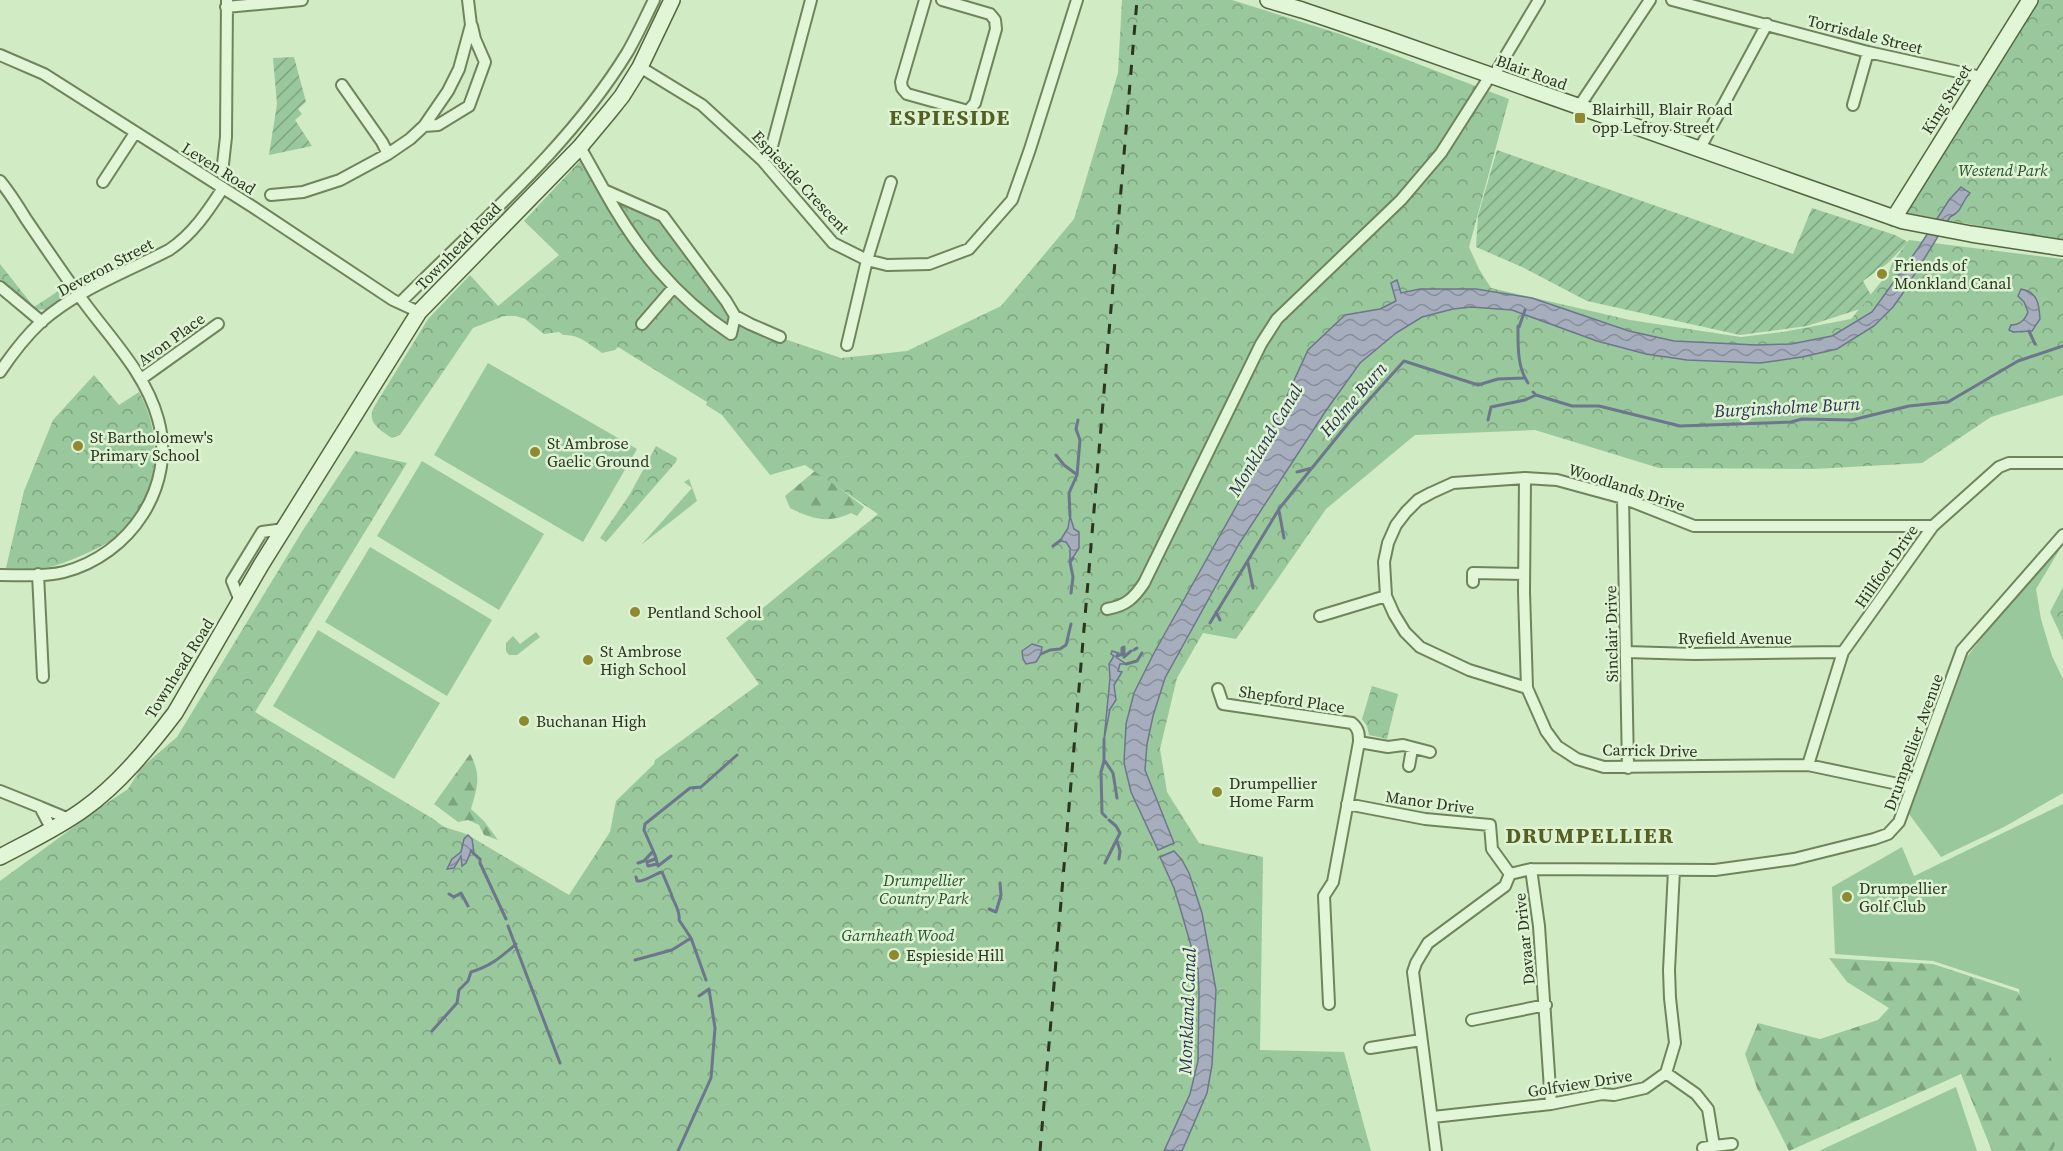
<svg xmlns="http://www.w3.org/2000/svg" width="2063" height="1151" font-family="'Source Serif 4',serif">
<defs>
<pattern id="forest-firs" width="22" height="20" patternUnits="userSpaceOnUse" patternTransform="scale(1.5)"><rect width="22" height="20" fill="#99c89c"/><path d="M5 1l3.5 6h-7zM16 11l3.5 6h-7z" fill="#7da37f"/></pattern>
<pattern id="park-crowns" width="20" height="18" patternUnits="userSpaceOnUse" patternTransform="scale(1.5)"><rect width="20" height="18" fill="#99c89c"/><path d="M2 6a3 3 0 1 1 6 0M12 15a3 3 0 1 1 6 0" fill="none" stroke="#7da37f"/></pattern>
<pattern id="garden-furrows" width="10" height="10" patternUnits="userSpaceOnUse" patternTransform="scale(1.5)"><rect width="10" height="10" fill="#99c89c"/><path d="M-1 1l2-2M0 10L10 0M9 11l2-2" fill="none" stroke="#7da37f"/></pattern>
<pattern id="water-waves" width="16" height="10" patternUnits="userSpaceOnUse" patternTransform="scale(1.5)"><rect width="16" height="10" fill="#a6aebe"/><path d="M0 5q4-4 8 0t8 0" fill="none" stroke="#878e9a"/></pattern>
</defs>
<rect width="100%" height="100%" fill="#d1ebc4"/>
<path fill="#99c89c" d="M488,363l149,86 -54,93 -149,-87z
M422,461l122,73 -45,76 -122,-74z
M689,479l8,22 -56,44 51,-57 -8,-6z
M370,547l122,73 -45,76 -122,-74z
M2060,549l-24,40 5,30 11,37 11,23v114l-59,34 -63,30 -32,-43 58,-157 49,-64z
M318,630l122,73 -46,76 -121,-73z
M536,632l4,5 -23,18h-8l-3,-4v-8l7,-7 7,8z
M2063,804v347h-36l2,-24 -10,-138 -86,-28 -98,-7 -3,-67 70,-40 12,29z
M1956,1087l21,64h-158z"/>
<path fill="url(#forest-firs)" d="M816,470l48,37 -7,9 -6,-3c-23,11 -39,6 -61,-5l-5,-12z
M470,754c12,21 7,34 1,55l13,12 14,19 -14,-5 -5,-10 -11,-5 -10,2 -24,-18z
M1829,958l104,6 85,28 45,91v43l-11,25h-60l-31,-77 -172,77 -32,-63 -12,-34 13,-31 62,16 58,-19 11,-12 -42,-26z"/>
<path fill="url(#park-crowns)" d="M1122,0h110l108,34 169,65 -40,148 10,22 12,19 139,32 111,17 42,-5 68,-13 38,-47 3,-9 17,-23 154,19v136l-72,22 -69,46 -108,6 -155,-1 -124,-38 -120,5 -89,74 -90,130 -33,-6 -26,45 -17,71 7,43 32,51 64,14 -3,193 84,2 27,99h-1371v-270l101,-74 27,-18 13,-21 36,-31 126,-207 52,-79 52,12 -152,249 180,108c10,10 20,9 33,15l101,60 41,-63 6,-31 38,-37 1,-4 104,-76 -33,-46 152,-124 -73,-49 -35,10 -48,-60 -16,-10 1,-3 -89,-55 -3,3 -13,3c-13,-9 -23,-19 -39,-18l-4,-3 -15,2 -19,-15 -9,-3h-12l-31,12 -73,107 -8,3c-12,-8 -26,-16 -18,-31l54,-88 42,-44 28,31 61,-51 -35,-34 56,-60 31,34 47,22 91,110 92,31 66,-7 94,-45 73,-87 44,-146z
M2038,0h25v241l-157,-28z
M0,264l34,43 29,-19 -4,13 -9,9 -19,-1 -31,-28z
M94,375l25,30 20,-13c26,47 20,106 -21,143 -12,11 -45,25 -61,30 -16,5 -34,3 -51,3l18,-77 29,-71z
M656,446l21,12 -1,4 -70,80 -6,-4 30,-44z
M2063,587v53l-13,-28z
M1372,686l26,8 -11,45 -18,-4 -2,-9 -5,-7z"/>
<path fill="url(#garden-furrows)" d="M294,57l12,45 -8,7 4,5 -7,6 17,26 -43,9 8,-51 -4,-46z
M1497,150l296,104 19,-46 83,27 13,7 -20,21 -25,18 8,14 -11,14 -53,17 -67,9 -153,-34 -65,-34 -46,-20 2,-31z"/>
<path fill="url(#water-waves)" stroke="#6d768c" stroke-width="1.5" d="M1961,187l9,6c-10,10 -6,17 -20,24l-47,76 -10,14 -19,19 -37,23 -35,8 -42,6 -73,-3 -41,-6 -49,-13 -85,-31 -41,-3 -18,2 -31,8 -26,16 -36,30 -35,49 -86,132 -74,134 -12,38 -6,28 -2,26 29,73 -16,7 -27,-58 -7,-29 2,-39 8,-31 20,-40 83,-148 71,-155 37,-35 35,-6 16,-8 -5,-18 6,-3 4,13 19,-4h56l56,9 97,33 45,10 82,4 35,-1 41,-8 40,-24 47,-65 30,-47z
M2021,289c17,3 18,15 19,30l-8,12 -19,1 -4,-2 2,-5c9,0 14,-5 17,-13l-4,-10 -6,-6z
M1070,516l4,13 5,3v16l-9,14v-14l-4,-6 -6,-1 8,-13z
M1032,644l10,3 -1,7 -5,8 -10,2 -3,-5 -1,-8z
M1112,651l6,2 -2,4 10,7h-6l-2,7 4,1 -8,13 2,15 -6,9 -6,31 6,-62 -1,-14 5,-8 -3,-2z
M468,835l4,4 2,14 -3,-2 -5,12 -4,3 -1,-10 -7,12 -7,1 5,-10 9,-7 3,-13z
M1174,851l8,9 7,13 13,40 14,77 -4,75 -5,28 -25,58h-18l26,-57 8,-33 1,-68 -1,-23 -17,-59 -7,-23 -14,-31z"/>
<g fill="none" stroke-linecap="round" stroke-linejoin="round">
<path stroke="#6d768c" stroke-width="3" d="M1518,326c0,19 -1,41 10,57
M1519,327l6,-17
M2029,331l6,13
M1533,392l3,3 36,11h27l81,20 111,-4 11,-3 50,1 57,-14 39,-4 70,-41 45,-15
M1488,420l3,-13 34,-7 11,-5
M1056,455l8,10 12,9
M1297,472l15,-4 38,-47 54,-60 74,24 20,-6 26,-1
M1279,511l5,27
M1070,516l-1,-23 8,-18 3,-35 -4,-11 2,-9
M1053,546l8,-6
M1248,563l5,25
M1071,593l2,-16 -3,-15 3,-4
M1216,612l4,8
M1210,623l69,-114 32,-40
M1134,650l3,-2
M1041,654l9,-4 10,-1 6,-4 5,-21
M1117,656l5,-2v-6l2,-1v10l7,-6
M1126,664l11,-3 5,-8
M1104,739v22l-3,11 1,41 4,4
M1105,761l8,12 4,25
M1117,841l3,10 -1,8
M471,851l9,8v4l26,56
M671,856l-13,10 -3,-11 -11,-25 1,-6 45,-36 11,-1 36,-32
M655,859l-8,3 1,4 9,-2
M638,863l6,-2 9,-10
M1105,863l15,-30 -4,-7 -7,-6
M636,877l1,4c8,1 17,-7 25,-9l8,19
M671,893c1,7 10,18 8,27l12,18 15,42
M449,894l5,3 7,-4 7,13
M989,909l7,3 5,-17 -1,-12
M508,926l52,137
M635,960l37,-10 19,-12
M432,1031l25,-28 2,-13 9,-9 3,-9c20,-6 30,-15 45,-28
M678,1151l33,-73 4,-50 -6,-39 -10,7"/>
<g stroke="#70845c" stroke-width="14">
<path id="street" d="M925,0l-24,82 1,6 5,6 61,17 7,-8 21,-74 -1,-9 -5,-6 -48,-14
M1672,0l196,52 113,25
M226,7l76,-7
M0,55l44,19 209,133 140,93 26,12
M640,67l62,38 60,55 71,83 34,17 20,5 42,-1 40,-15 43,-49 18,-51 47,-149
M1493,77l46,-77
M342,85l40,57 6,12
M1853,105l15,-53
M1578,108l72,-108
M424,126l14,-1 31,-19 16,-44 -10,-23 -3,-13
M580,147l24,43 59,26 63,85 9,15 15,8 30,13
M1699,150l68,-126
M762,160l9,-10 40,-150
M222,173l4,-36 1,-137
M0,181c10,12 18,25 26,38 17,25 34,50 52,75 28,40 67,77 80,125 19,67 -28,136 -94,153 -20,5 -44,3 -64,3
M103,182l32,-49
M604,190c32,58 71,107 127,144l4,-18
M271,195l32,-3 37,-12 48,-26 22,-15 14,-13 24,-35 11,-22 12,-44 -3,-25
M0,287l42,35
M400,303c78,-79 168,-154 227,-250 10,-17 18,-35 27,-53
M642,324l32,-37
M847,345l20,-85 24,-78
M0,372c12,-18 25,-35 41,-50 36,-32 85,-50 128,-72 24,-16 39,-39 54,-62
M141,379l77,-55
M1525,478l-1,114 3,96 19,43 11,15 20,13 27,8 204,-2 104,22
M1623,498l5,270
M38,574l5,103
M1473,582v-9l51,1
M240,601l-8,-20 30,-49 22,-3
M1107,609c19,-3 27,-11 37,-26l117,-239 16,-25 124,-119 40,-47 49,-77
M1320,616l66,-20
M1626,652l68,2 149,-2
M1527,688l-58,-18 -49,-23 -15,-15 -11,-18 -8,-18 -2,-34 4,-19 8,-18 10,-13 12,-12 13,-7 22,-10 72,-5 32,2 66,18 71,28h239
M1218,689l5,15 129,19c7,6 7,11 7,19
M1808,765l35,-113 90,-126 66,-59 10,-4h54
M1409,766l3,-17
M0,791l40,16 12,23
M1347,804l78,15 65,6 2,24 18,25
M40,807l29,12
M1531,869l8,57 12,178
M1329,1004l-5,-108 9,-14 26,-140 29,5 15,-2 27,7
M1472,1020l74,-15
M1370,1048l51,-8
M1666,1073l30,21 12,15 6,37 -11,2
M1433,1117l118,-13 51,-10 12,1 31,-7 21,-15 9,-30 -5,-45 -1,-28 5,-100
M1714,1146l18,-2
M1436,1151l-23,-179 3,-9 12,-20 77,-57 5,-12 21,-5 184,1 79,-11 80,-20 14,-5 11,-12 63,-172 101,-115"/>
</g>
<g stroke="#54663f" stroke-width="18">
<path id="secondary" d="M1268,0l34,10 83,28 518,183 68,13 92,14
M1894,218l136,-218
M0,857c28,-15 58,-29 84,-48 35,-25 65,-62 91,-96l86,-148 158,-253 161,-165 30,-36 12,-15 18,-29 32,-67"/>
</g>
<use href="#street" stroke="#e1f6d7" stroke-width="10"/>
<use href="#secondary" stroke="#e1f6d7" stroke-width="15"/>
<path stroke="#2b351f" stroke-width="3" stroke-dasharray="10 10" stroke-linecap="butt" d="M1040,1151l97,-1151"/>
</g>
<g fill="#8f8a30" stroke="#def3d3" stroke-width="2">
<rect x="1574" y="112" width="12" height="12" rx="3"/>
<circle cx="1882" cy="274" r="6"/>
<circle cx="78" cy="446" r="6"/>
<circle cx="535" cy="452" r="6"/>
<circle cx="635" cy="612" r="6"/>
<circle cx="588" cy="660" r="6"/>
<circle cx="524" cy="721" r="6"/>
<circle cx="1217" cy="792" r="6"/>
<circle cx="1847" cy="897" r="6"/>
<circle cx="894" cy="955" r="6"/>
</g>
<g text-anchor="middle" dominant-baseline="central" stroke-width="5" stroke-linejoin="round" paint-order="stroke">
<g font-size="16" fill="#2b351f" stroke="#def3d3">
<text transform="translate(1865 34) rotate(14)">Torrisdale Street</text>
<text transform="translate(1532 72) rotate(20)">Blair Road</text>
<text transform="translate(1946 99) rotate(-58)">King Street</text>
<text transform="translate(219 168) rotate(32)">Leven Road</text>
<text transform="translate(801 182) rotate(47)">Espieside Crescent</text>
<text transform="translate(458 246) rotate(-46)">Townhead Road</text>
<text transform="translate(105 267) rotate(-28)">Deveron Street</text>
<text transform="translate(171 339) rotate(-36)">Avon Place</text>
<text transform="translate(1627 487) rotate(18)">Woodlands Drive</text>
<text transform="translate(1886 566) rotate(-55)">Hillfoot Drive</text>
<text transform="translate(1611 634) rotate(-91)">Sinclair Drive</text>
<text x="1735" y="638">Ryefield Avenue</text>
<text transform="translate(179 668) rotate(-58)">Townhead Road</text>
<text transform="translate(1292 699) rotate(9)">Shepford Place</text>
<text transform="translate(1913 742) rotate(-70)">Drumpellier Avenue</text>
<text transform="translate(1650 750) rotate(1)">Carrick Drive</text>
<text transform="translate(1430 802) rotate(8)">Manor Drive</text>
<text transform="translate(1524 939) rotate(-96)">Davaar Drive</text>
<text transform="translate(1580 1083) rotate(-9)">Golfview Drive</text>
</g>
<g font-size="16" fill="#2b351f" stroke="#def3d3" text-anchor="start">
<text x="1592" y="109">Blairhill, Blair Road<tspan x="1592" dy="18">opp Lefroy Street</tspan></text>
<text x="1894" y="265">Friends of<tspan x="1894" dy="18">Monkland Canal</tspan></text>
<text x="90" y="437">St Bartholomew's<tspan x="90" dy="18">Primary School</tspan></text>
<text x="547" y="443">St Ambrose<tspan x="547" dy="18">Gaelic Ground</tspan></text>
<text x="647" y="612">Pentland School</text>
<text x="600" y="651">St Ambrose<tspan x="600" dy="18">High School</tspan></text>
<text x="536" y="721">Buchanan High</text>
<text x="1229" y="783">Drumpellier<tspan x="1229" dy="18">Home Farm</tspan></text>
<text x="1859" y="888">Drumpellier<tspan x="1859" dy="18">Golf Club</tspan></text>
<text x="906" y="955">Espieside Hill</text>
</g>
<g font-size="16" font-style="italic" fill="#27502f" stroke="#def3d3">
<text x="2003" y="170">Westend Park</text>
<text x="924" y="880">Drumpellier<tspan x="924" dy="18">Country Park</tspan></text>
<text x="898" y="935">Garnheath Wood</text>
</g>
<g font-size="18" font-style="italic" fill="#2f3354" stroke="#def3d3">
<text transform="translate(1353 399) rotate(-49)">Holme Burn</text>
<text transform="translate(1787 407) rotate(-3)">Burginsholme Burn</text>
<text transform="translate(1265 440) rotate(-59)">Monkland Canal</text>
<text transform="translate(1187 1011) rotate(-88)">Monkland Canal</text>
</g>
<g font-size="22" font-weight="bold" letter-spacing="1.5" fill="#545f21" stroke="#def3d3">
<text x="950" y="117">ESPIESIDE</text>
<text x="1590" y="835">DRUMPELLIER</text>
</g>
</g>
</svg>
